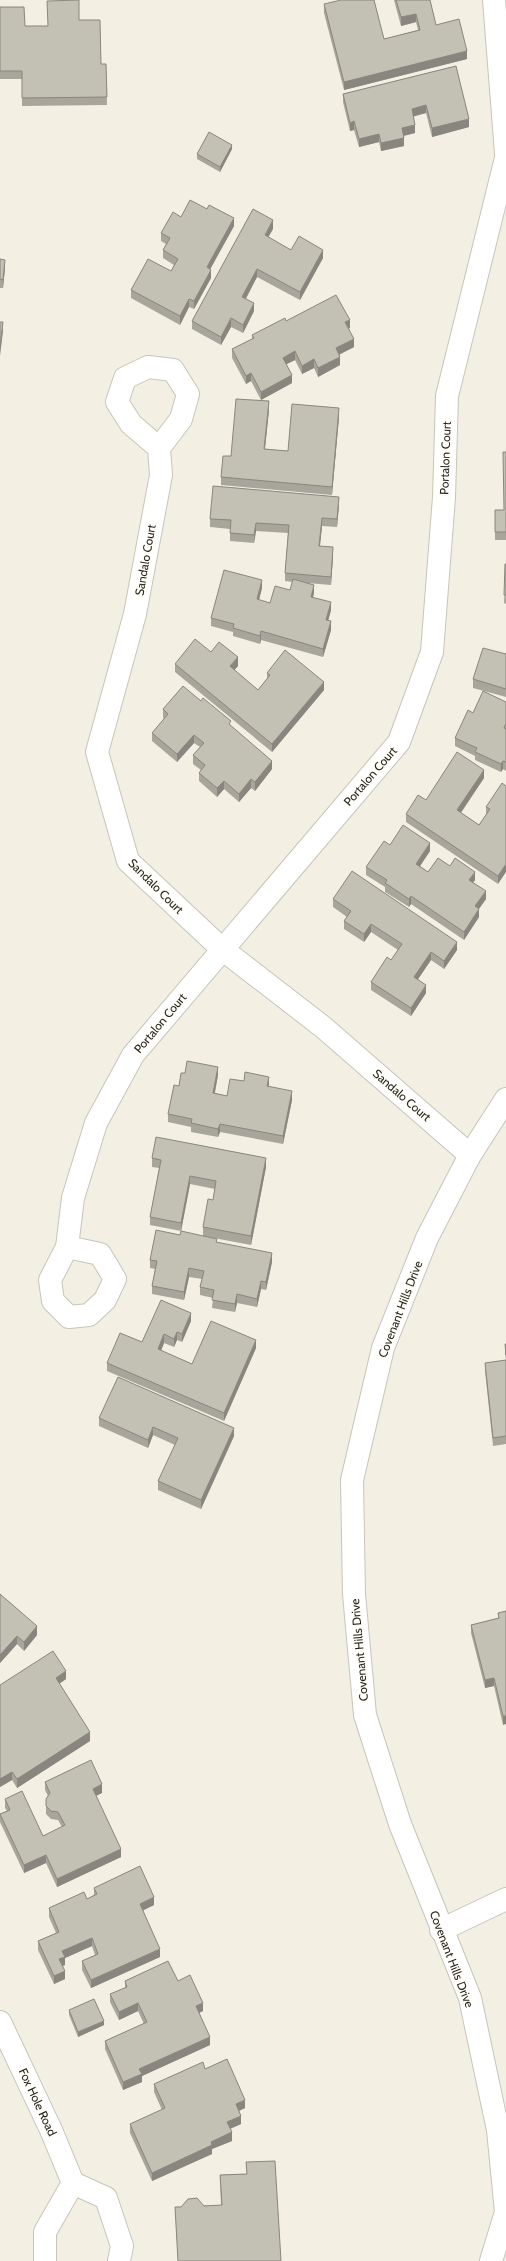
<svg xmlns="http://www.w3.org/2000/svg" width="506" height="2261" font-family="Cabin,sans-serif">
<rect width="100%" height="100%" fill="#f3f0e3"/>
<g fill="none" stroke-linecap="round" stroke-linejoin="round">
<g stroke="#c7c5b8" stroke-width="24">
<path id="minor" d="M494,0l12,153
M159,448l-28,-24 -14,-22 8,-24 23,-11 25,3 15,24 -7,25 -22,29 2,27 -26,139 -38,138 31,109 94,88 101,78 147,128
M67,1247l33,7 15,25 -10,21 -16,15 -20,2 -16,-16 -3,-21 17,-33 6,-49 23,-75 37,-68 266,-313 33,-90 12,-155 3,-101 59,-238
M441,1930l65,-31
M0,2022l51,108 22,53 33,15 16,48 -3,15
M45,2261v-29l28,-49"/>
</g>
<g stroke="#c7c5b8" stroke-width="24">
<path id="tertiary" d="M491,2261l15,-49 -8,-82 -28,-132 -70,-174 -35,-109 -11,-121 -2,-114 31,-132 44,-110 43,-83 36,-56"/>
</g>
<use href="#minor" stroke="#fff" stroke-width="22"/>
<use href="#tertiary" stroke="#fff" stroke-width="22"/>
</g>
<path fill="#a8a59b" d="M394,0h36l6,25 31,34 -123,31 -20,-77v-9l60,35 34,-9 -2,-8 -15,4z
M0,7l25,19h22l32,-6 22,44h5l1,41 -85,1v-27h-22z
M456,66l13,61 -37,10 -6,-24 -13,3 2,17 -11,3v10l-23,5 -2,-9 -20,5 -5,-17 -4,1 -7,-29v-8z
M232,149l-12,23 -23,-13v-5z
M181,217l53,9 -24,43 1,9 -17,31 -5,-2 -9,18 -49,-27v-8l40,-19 3,-6 -11,-7v-8l3,-6 -5,-3v-8z
M273,229l-5,8 23,13 32,8 -23,42 -43,-23 -11,22 8,12 -11,22 -12,-6 -10,18 -29,-16v-8z
M0,259l5,9 -2,20h-3z
M286,321l64,7h-1l5,19 -15,8 1,10 -22,12 -4,-9 -12,6 -7,-14 -9,4 6,19 -31,17 -10,-19 -5,3 -14,-26v-9l20,-10v-4z
M269,410l-4,39 23,2 51,-34 -7,78 -111,-10v-8l10,-21z
M506,452v88h-11v-30h9z
M339,505l-2,22 -15,-1 -2,20 13,10 -2,29 -24,-2 7,10 -1,4 18,13 -3,11 3,9 -8,27 -62,-17 -1,4 -27,-8v-4l-22,-6v-8l51,-30 -3,12 11,3 20,-13 3,-8 -8,-1v-8l3,-40 -32,-2 -2,12 -24,-2v-12l-20,-2v-8z
M506,564v40l-2,-1z
M211,652l27,14 -4,4 24,20 9,-11v-6l57,17 -52,62 -97,-80v-8z
M506,653v44l-33,-9v-9l33,-25z
M506,702v69l-3,-2 -2,3 -26,-12v-4l-20,-10v-8l18,-25z
M163,709l68,17 41,43 -17,22 -4,-3 -12,14 -15,-13 -7,8 -18,-16v-8l2,-3 -8,-6v-9l7,-8 -6,-4 -17,19 -25,-21v-8l12,-14 -1,-2z
M484,778l-23,35 18,12 7,-10v-8l20,-21 -8,98 -92,-62v-8l20,-14z
M390,845l40,6 -10,15 8,6 22,-6 25,14 -2,2 13,17 -7,10v8l-15,23 -53,-36 -2,3 -24,-15v-5l-19,-12v-8z
M333,899l124,51 -13,19 -13,-9 -13,19 8,14 -15,23 -40,-26v-8l20,-22 7,-10 -27,-18 -7,10 -20,-13v-8l3,-4 -14,-10z
M185,1073l33,2 -3,18 12,3 17,-15 25,4 -1,2 24,13 -9,44 -63,-12 -2,5 -27,-5v-5l-23,-5v-8l11,-28z
M152,1158l114,9 -15,78 -48,-9v-9l10,-27 2,-11 -25,-5 -9,47 -31,-6v-8l9,-49 -7,-1z
M217,1242l55,20 -6,28 -5,-1 -4,18 -20,-4 -2,9 -23,-4 1,-10 -13,-3v-8l2,-8 -13,-2 -5,23 -32,-6v-8l3,-17 -5,-1v-8z
M191,1321l-9,21 -5,-2 -3,7 -10,-4 -3,8 31,13 64,-16 -32,73 -117,-50v-8l35,-21z
M505,1344h1v100l-13,2 -8,-75v-8l21,-3 -1,-7z
M99,1418l135,18 -33,73 -43,-19v-9l17,-36 -22,-10 -5,13 -49,-22z
M0,1594l37,41 -13,16 -7,-7 -17,19z
M506,1611l-3,114 -9,-39 -9,2 -14,-55v-8l27,-7v-5z
M66,1679l-7,5 31,57 -73,47 -5,-8 -12,7v-102z
M45,1782l57,11 -6,3 25,61 -64,30 -11,-24 -22,10 -24,-51v-8l7,-3 -2,-3v-9l38,37 19,-9 -4,-7 -7,-1 -5,-5v-15l2,-3 -3,-6z
M94,1888l60,17 -11,5 17,47 -69,31 -9,-18v-9l13,-6 -3,-9 -27,12v7l-2,1 2,13 -11,5 -16,-34v-9l18,-8 -7,-16v-9l38,-9 7,-4z
M125,1981h53l25,30 -4,2 11,32 -68,31v6l-19,8 -18,-41v-8l39,-17 -6,-13 -19,9 -9,-18v-8l15,-6z
M69,2010l35,15 -26,12 -9,-22z
M205,2069l40,39 -6,3 2,13 -11,5 2,12 -20,8v5l-60,27 -22,-48v-9l32,-14 -8,-18v-8z
M246,2162l35,99h-103l-3,-54 46,-2 -1,-30 27,-1z"/>
<path fill="#88867e" d="M416,14v8l-15,4v-9z
M467,51v8l-123,31v-8z
M426,105v8l-14,4v-8z
M469,119v8l-37,10v-9z
M354,121v9l-4,1v-8z
M415,125v8l-13,3v-8z
M379,134v8l-20,5v-8z
M404,138v8l-23,5v-8z
M232,145v4l-12,23v-5z
M234,218v8l-27,49v-8z
M273,220v9l-8,14v-8z
M323,250v8l-23,42v-8z
M5,260v8l-2,20v-8z
M257,269v8l-15,28v-8z
M211,270v8l-17,31v-8z
M189,299v8l-9,18v-9z
M254,303v8l-11,22v-8z
M231,318v9l-10,18v-8z
M350,320v8l-5,2v-8z
M3,322v9l-3,25v-8z
M354,339v8l-18,9v-8z
M295,351v9l-12,6v-8z
M340,357v8l-22,12v-9z
M314,359v9l-12,6v-8z
M251,373v8l-5,3v-8z
M292,375v8l-31,17v-8z
M269,401v9l-5,47v-8z
M339,408v9l-7,78v-8z
M339,497v8l-2,22v-8z
M322,518v8l-3,28v-8z
M256,523v8l-2,12v-8z
M333,547v9l-2,29v-8z
M262,580v8l-5,19v-8z
M314,585v8l-3,12v-8z
M331,602v8l-5,18v-8z
M331,621v9l-8,27v-8z
M261,631v9l-1,4v-8z
M238,657v9l-8,9v-9z
M324,682v8l-52,62v-8z
M194,735v8l-17,19v-8z
M272,761v8l-17,22v-9z
M503,761v8l-2,3v-8z
M484,770v8l-27,40v-8z
M251,779v9l-12,14v-8z
M224,781v8l-7,8v-9z
M430,843v8l-14,21v-8z
M506,864v8l-8,12v-8z
M475,872v8l-6,8v-8z
M486,891v8l-11,15v-8z
M411,896v8l-2,3v-8z
M479,909v8l-15,23v-8z
M371,924v8l-7,10v-8z
M457,942v8l-13,19v-8z
M431,952v8l-17,25v-8z
M426,985v8l-15,23v-8z
M218,1067v8l-5,26v-8z
M269,1077v8l-2,10v-9z
M292,1091v9l-9,44v-8z
M220,1124v8l-2,5v-8z
M266,1158v9l-15,78v-9z
M190,1176v8l-9,47v-8z
M272,1253v9l-6,28v-8z
M189,1268v9l-5,23v-8z
M261,1281v8l-4,18v-8z
M237,1294v9l-2,9v-8z
M191,1313v8l-9,21v-8z
M177,1332v8l-3,7v-8z
M164,1334v9l-6,15v-9z
M256,1340v8l-32,73v-8z
M153,1427v8l-5,13v-8z
M234,1428v8l-33,73v-9z
M37,1626v9l-13,16v-9z
M17,1636v8l-17,19v-8z
M66,1671v8l-10,7v-8z
M494,1678v8l-9,2v-8z
M503,1716h3v8l-3,1z
M90,1732v9l-73,47v-9z
M12,1772v8l-12,7v-8z
M102,1784v9l-9,4v-8z
M121,1849v8l-64,30v-8z
M46,1855v8l-22,10v-8z
M154,1897v8l-14,7v-8z
M92,1938v8l-27,12v7l-6,2v-8l3,-8z
M160,1949v8l-69,31v-8z
M65,1971v8l-11,5v-8z
M138,2003v8l-19,9v-8z
M203,2003v8l-7,3v-8z
M104,2021v4l-26,12v-5z
M210,2037v8l-68,31v6l-19,8v-8l16,-13z
M245,2100v8l-9,4v-8z
M241,2116v8l-14,6v-8z
M232,2132v9l-20,8v5l-60,27v-8l59,-31z"/>
<path fill="#c3c0b4" stroke="#88867e" d="M79,0v20h21l1,44h5l1,33 -85,1v-27h-22v-64h24l1,19h23l-1,-25z
M341,0h33l10,39 36,-9 -4,-16 -15,3 -5,-17h34l6,25 23,-6 8,32 -123,31 -20,-78z
M456,66l13,53 -37,9 -6,-23 -14,4 3,16 -13,3 2,10 -23,5 -2,-9 -20,5 -5,-18 -4,2 -7,-29z
M209,132l23,13 -12,22 -23,-13z
M190,200l17,9 2,-4 25,13 -27,49 4,3 -17,31 -5,-2 -9,17 -49,-26 17,-31 23,12 7,-12 -15,-9 7,-12 -9,-5 12,-21 8,5z
M253,209l20,11 -8,15 26,15 8,-14 24,14 -23,42 -43,-23 -15,28 12,6 -11,22 -12,-7 -10,19 -29,-16z
M0,259l5,1 -2,20 -3,-1z
M336,295l14,25 -5,2 9,17 -18,9 4,9 -22,11 -4,-9 -12,7 -7,-15 -12,7 9,17 -31,17 -10,-19 -5,3 -14,-27 22,-11 -2,-3 33,-17 1,3z
M0,322h3l-3,26z
M236,399l33,2 -5,48 24,2 4,-47 47,4 -7,79 -111,-10 2,-21h8z
M503,452h3v80h-11v-22h9z
M213,486l126,11 -2,22 -15,-1 -3,28 14,1 -2,30 -46,-4 4,-48 -33,-2 -2,12 -24,-2 1,-13 -21,-1z
M505,564h1v31h-2z
M224,570l38,10 -5,19 13,4 5,-17 15,4 3,-11 21,6 -3,12 20,5 -5,18 5,1 -8,28 -62,-18 -1,5 -27,-8 1,-4 -23,-6z
M195,639l16,13 8,-10 19,15 -8,9 28,24 12,-15 -3,-2 18,-23 39,32 -52,62 -97,-80z
M483,648l23,6v-1v36l-33,-10z
M183,686l18,15 2,-3 28,23 -2,3 43,37 -17,21 -4,-3 -12,15 -15,-13 -7,7 -18,-15 6,-8 -12,-10 11,-12 -10,-8 -17,19 -25,-21 16,-19 -5,-5z
M483,691l23,11v21l-2,5 2,1v33l-3,-1 -2,3 -26,-12 2,-4 -22,-10 13,-28 5,3z
M457,752l27,18 -27,40 22,15 11,-16 -4,-2 16,-24 4,3v78l-8,12 -92,-62 12,-19 8,5z
M403,825l27,18 -14,21 12,8 10,-14 12,8 5,-8 20,14 -6,8 17,11 -11,15 4,3 -15,23 -53,-36 -2,3 -24,-16 2,-3 -21,-13 18,-26 6,4z
M352,871l105,71 -13,19 -13,-9 -17,25 12,8 -15,23 -40,-26 16,-25 4,3 11,-16 -31,-20 -7,10 -20,-13 7,-10 -18,-12z
M187,1061l31,6 -5,26 14,3 3,-17 14,2 1,-9 24,5 -2,9 25,5 -9,45 -63,-12 -2,5 -27,-6 1,-4 -24,-5 6,-29 5,1 2,-13h4z
M156,1137l110,21 -15,78 -48,-9 5,-28 5,1 3,-19 -26,-5 -9,47 -31,-6 11,-57 -9,-2z
M156,1230l24,5 1,-4 36,8 -1,3 56,11 -6,29 -5,-1 -4,18 -20,-5 -2,10 -23,-4 2,-10 -14,-3 4,-16 -15,-3 -5,24 -32,-6 5,-25 -7,-1z
M161,1300l30,13 -9,21 -5,-2 -3,7 -10,-5 -6,15 34,15 19,-43 45,19 -32,73 -117,-50 13,-30 22,9z
M505,1344h1v11z
M506,1360v76l-13,2 -8,-75z
M118,1377l116,51 -33,72 -43,-19 20,-43 -25,-11 -5,13 -49,-22z
M0,1594l37,32 -13,16 -7,-6 -17,19z
M506,1611v105h-3l-9,-38 -9,2 -14,-55 28,-7 -1,-5z
M53,1651l13,20 -10,7 34,54 -73,47 -5,-7 -12,7v-94z
M91,1760l11,24 -9,5 28,60 -64,30 -11,-24 -22,10 -24,-51 10,-4 -5,-11 17,-8 21,45 22,-11 -7,-13 -7,-1 -5,-5v-7l4,-6 -5,-11z
M140,1866l14,31 -14,7 20,45 -69,31 -9,-19 16,-7 -6,-16 -30,13 3,6 -6,2 6,12 -11,5 -16,-35 21,-9 -10,-24 35,-16 3,7 10,-5 -3,-6z
M168,1961l10,20 12,-6 13,28 -7,3 14,31 -71,32 3,5 -19,8 -18,-41 42,-19 -9,-19 -19,9 -9,-18 17,-7 -2,-6z
M94,1999l10,22 -26,11 -9,-22z
M227,2059l18,41 -9,4 5,12 -14,6 5,10 -21,10 1,3 -60,28 -22,-49 35,-16 -11,-24 49,-22 2,7z
M275,2161l6,100h-103l-3,-54h6l7,-8 9,-1 7,8 18,-1 -2,-30 27,-1 -1,-12z"/>
<g text-anchor="middle" dominant-baseline="central" stroke-width="3" stroke-linejoin="round" paint-order="stroke">
<g font-size="12" fill="#201f1b" stroke="#fffdf5">
<text transform="translate(445 458) rotate(-88)">Portalon Court</text>
<text transform="translate(145 560) rotate(-80)">Sandalo Court</text>
<text transform="translate(370 776) rotate(-49)">Portalon Court</text>
<text transform="translate(156 886) rotate(45)">Sandalo Court</text>
<text transform="translate(160 1023) rotate(-50)">Portalon Court</text>
<text transform="translate(402 1095) rotate(41)">Sandalo Court</text>
<text transform="translate(400 1309) rotate(-69)">Covenant Hills Drive</text>
<text transform="translate(359 1650) rotate(-95)">Covenant Hills Drive</text>
<text transform="translate(452 1959) rotate(69)">Covenant Hills Drive</text>
<text transform="translate(38 2102) rotate(65)">Fox Hole Road</text>
</g>
</g>
</svg>
